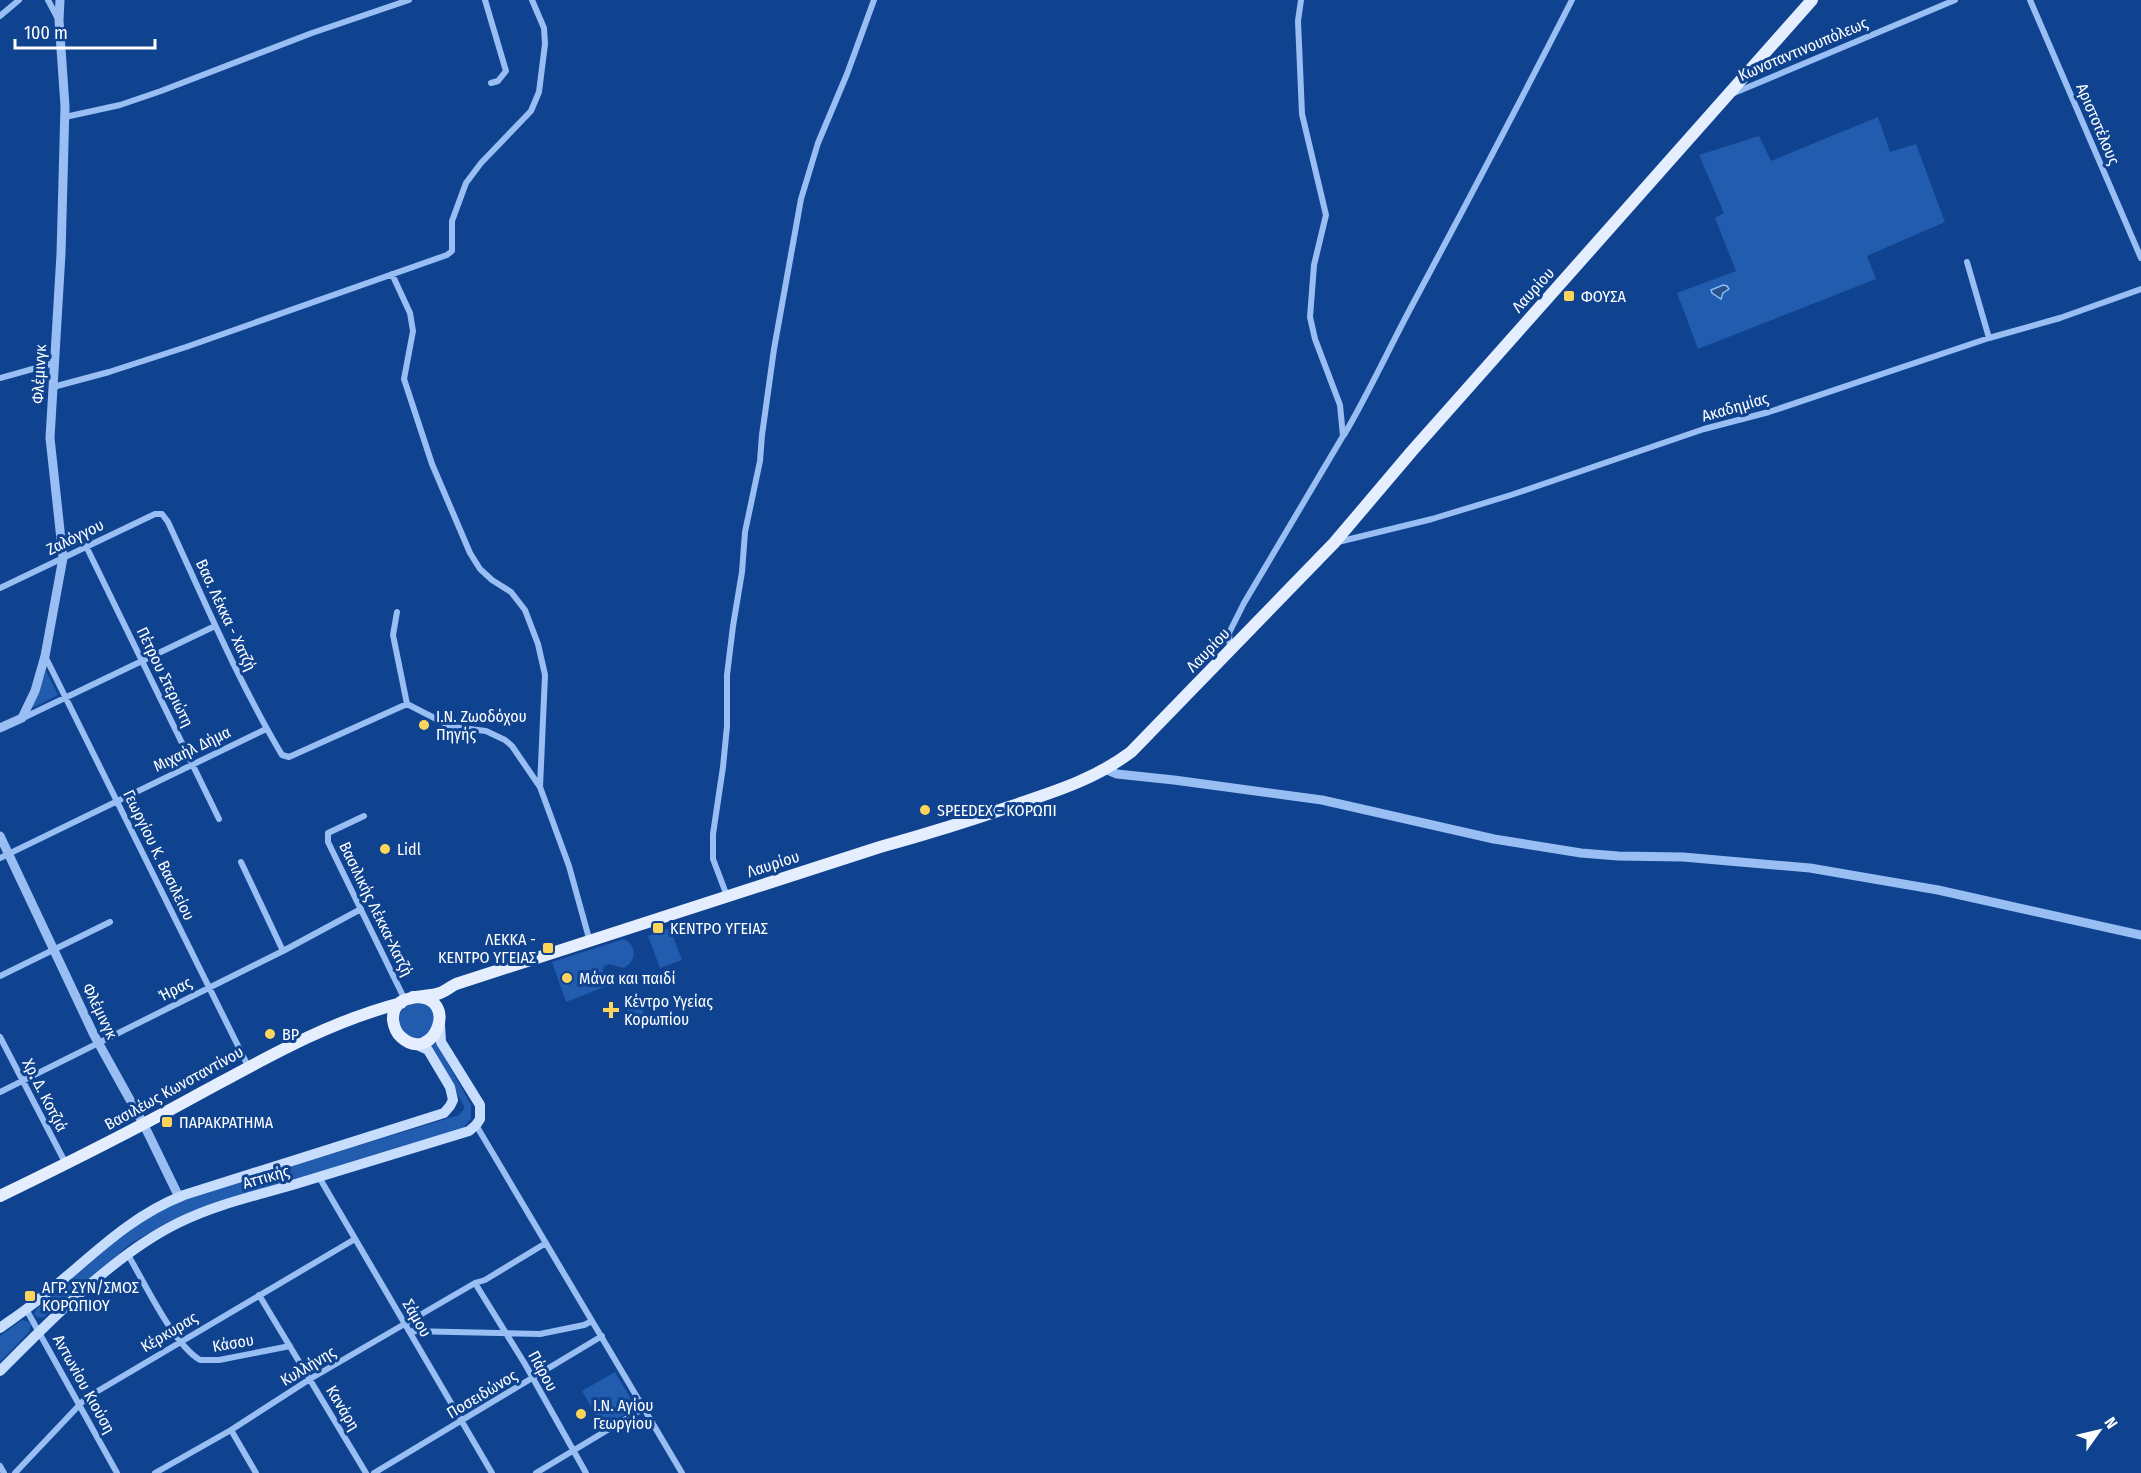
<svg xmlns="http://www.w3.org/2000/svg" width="2141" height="1473" font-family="'Fira Sans Condensed',sans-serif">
<rect width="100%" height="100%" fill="#0f438f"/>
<path fill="#215cae" d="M1878,117l12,35 26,-8 29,78 -78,34 9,23 -178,70 -21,-56 59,-22 -21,-53 9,-5 -25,-58 60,-19 12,25z
M46,671l12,24 -26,13z
M670,928l12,32 -22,8 -12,-32z
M624,939c13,7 13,21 0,29l-15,-4 -5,2 -3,11 6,9 -41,16 -14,-40z
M638,1000l6,13 -13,5 -5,-12z
M399 1020a18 18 0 1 1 36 0a18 18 0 1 1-36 0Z
M433,1042l4,2 34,61v14l-9,10 -263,80 -31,13 -38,22 -86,73 -6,1 -4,-4 3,-6 79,-70 63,-38 280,-85 5,-6v-3l-32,-59z
M22,1320l5,1 4,3 -2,8 -29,30v-26z
M615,1372l21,36 -33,19 -21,-36z"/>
<path fill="#2b518a" stroke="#89b9f7" stroke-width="1.5" d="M1723,285l4,1 2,3 -6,4 -2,6 -9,-6 -1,-3z"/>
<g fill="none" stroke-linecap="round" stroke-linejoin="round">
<path stroke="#98bef3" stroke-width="6" d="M48,0l9,17
M485,0l21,71 -8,10 -7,2
M2030,0l111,258
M0,16l19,-16
M1734,93l221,-93
M65,117l55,-12 41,-14 151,-58 97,-33
M1967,262l22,76
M392,274l18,39 3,18 -9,48 28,85 38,89 10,16 12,11 19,12 14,18 13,34 7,31 -5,112 29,79 21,76
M0,378l54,-15
M53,387l56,-15 77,-25 261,-92 5,-4v-30l14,-38 15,-20 50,-52 8,-19 6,-48 -1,-16 -12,-28
M1344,435c26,-44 47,-91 72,-137 53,-99 105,-198 156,-298
M1338,542l94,-23 79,-24 193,-66 65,-17 220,-74 71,-20 81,-29
M86,546l133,273
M0,588l155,-74h7l6,8c36,78 70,159 114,233l7,2 118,-53 45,23 34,4 19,9 7,6 28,41
M397,612l-4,23 14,69
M1230,648l-1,-15 15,-30 99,-167 -3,-31 -25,-66 -5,-22 4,-52 12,-50 -24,-101 -4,-93 3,-21
M45,656l203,410
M23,718l192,-92
M364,816l-36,17v9l77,158
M0,858l266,-129
M241,862l42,89
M727,896l-14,-37v-25l10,-67 4,-41v-51l6,-49 9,-54 3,-40 15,-71 2,-26 12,-86 27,-150 17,-56 29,-69 27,-74
M0,976l110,-54
M0,1037l66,127
M0,1092l283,-141 78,-42
M476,1125l206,348
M319,1177l173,296
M128,1255c17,28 45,89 72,105h19l71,-14
M475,1283l50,81 61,109
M259,1295l107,178
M26,1309l91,164
M409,1331l131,3 44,-9 8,-4
M231,1430l25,43
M0,1466l4,7
M15,1473l71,-75 269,-159
M155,1473l76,-43 79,-51 165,-96 10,-3 61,-37
M374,1473l228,-137
M536,1473l108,-65"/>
<path stroke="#98bef3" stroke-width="9" d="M0,728l22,-10 13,-27 10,-35 18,-98 -13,-120 11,-184 4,-148 -6,-86 1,-20
M1105,769l12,5 57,6 148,20 172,39 87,14 37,3 65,1 127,11 128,22 203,45
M0,836l94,199 50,90 35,72"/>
<path stroke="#c7ddfd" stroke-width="10" d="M0,1328c11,-8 23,-16 34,-25 51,-39 89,-84 150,-108l260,-82 6,-7 3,-6 -3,-13 -22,-37 -15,-7
M0,1371c51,-51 113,-116 178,-148 38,-19 81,-28 121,-40 57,-17 113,-35 170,-52l7,-6 4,-6v-14l-39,-63 -1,-18"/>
<path stroke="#e4eeff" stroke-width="12" d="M413,997c49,-3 21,70 -12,40 -5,-4 -7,-10 -8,-17 -1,-28 30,-21 47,-27 6,-2 11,-7 16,-9l424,-137c43,-12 86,-25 129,-40 44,-15 83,-26 122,-55l203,-209 78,-92 400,-451
M0,1196c64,-31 128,-63 190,-97 69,-37 134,-76 211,-96"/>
</g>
<g fill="#ffd45a" stroke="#0f438f" stroke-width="2">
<rect x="1563" y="290" width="12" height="12" rx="3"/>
<circle cx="424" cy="725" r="6"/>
<circle cx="925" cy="810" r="6"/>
<circle cx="385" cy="849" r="6"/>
<rect x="652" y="922" width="12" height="12" rx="3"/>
<rect x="542" y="942" width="12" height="12" rx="3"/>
<circle cx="567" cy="978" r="6"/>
<path d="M608 1001h6v6h6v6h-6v6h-6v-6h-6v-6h6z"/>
<circle cx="270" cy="1034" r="6"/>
<rect x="161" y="1116" width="12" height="12" rx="3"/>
<rect x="24" y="1290" width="12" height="12" rx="3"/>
<circle cx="581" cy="1414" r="6"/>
</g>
<g text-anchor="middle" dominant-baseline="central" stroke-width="6" stroke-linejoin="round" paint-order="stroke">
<g font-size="16" fill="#fff" stroke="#0f438f">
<text transform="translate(1803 49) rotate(-23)">Κωνσταντινουπόλεως</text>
<text transform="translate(2098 124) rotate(67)">Αριστοτέλους</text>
<text transform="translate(1533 290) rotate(-48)">Λαυρίου</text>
<text transform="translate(39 374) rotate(-87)">Φλέμινγκ</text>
<text transform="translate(1735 407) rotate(-16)">Ακαδημίας</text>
<text transform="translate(75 537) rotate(-26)">Ζαλόγγου</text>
<text transform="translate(226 615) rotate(65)">Βασ. Λέκκα - Χατζή</text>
<text transform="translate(1208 650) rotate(-46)">Λαυρίου</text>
<text transform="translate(165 677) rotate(64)">Πέτρου Στεριώτη</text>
<text transform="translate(192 749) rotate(-26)">Μιχαήλ Δήμα</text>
<text transform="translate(159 855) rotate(64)">Γεωργίου Κ. Βασιλείου</text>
<text transform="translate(773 864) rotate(-18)">Λαυρίου</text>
<text transform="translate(376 909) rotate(64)">Βασιλικής Λέκκα-Χατζή</text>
<text transform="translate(175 989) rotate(-27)">Ήρας</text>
<text transform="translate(100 1011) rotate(64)">Φλέμινγκ</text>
<text transform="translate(174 1088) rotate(-29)">Βασιλέως Κωνσταντίνου</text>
<text transform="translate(45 1095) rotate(63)">Χρ. Δ. Κοτζιά</text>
<text transform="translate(266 1177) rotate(-16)">Αττικής</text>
<text transform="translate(417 1318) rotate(60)">Σάμου</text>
<text transform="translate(169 1332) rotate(-31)">Κέρκυρας</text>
<text transform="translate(233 1343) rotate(-10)">Κάσου</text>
<text transform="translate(308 1366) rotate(-31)">Κυλλήνης</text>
<text transform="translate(543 1371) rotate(61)">Πάρου</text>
<text transform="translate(84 1384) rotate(61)">Αντωνίου Κιούση</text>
<text transform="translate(482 1394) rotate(-31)">Ποσειδώνος</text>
<text transform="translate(343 1408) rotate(59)">Κανάρη</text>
</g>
<g font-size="16" fill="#fff" stroke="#0f438f" text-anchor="start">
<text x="1581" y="296">ΦΟΥΣΑ</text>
<text x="436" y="716">Ι.Ν. Ζωοδόχου<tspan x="436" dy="18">Πηγής</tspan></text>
<text x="937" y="810">SPEEDEX - ΚΟΡΩΠΙ</text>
<text x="397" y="849">Lidl</text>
<text x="670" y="928">ΚΕΝΤΡΟ ΥΓΕΙΑΣ</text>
<text x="536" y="939" text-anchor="end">ΛΕΚΚΑ -<tspan x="536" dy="18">ΚΕΝΤΡΟ ΥΓΕΙΑΣ</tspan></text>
<text x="579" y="978">Μάνα και παιδί</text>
<text x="624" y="1001">Κέντρο Υγείας<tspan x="624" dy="18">Κορωπίου</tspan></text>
<text x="282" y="1034">BP</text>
<text x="179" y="1122">ΠΑΡΑΚΡΑΤΗΜΑ</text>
<text x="42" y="1287">ΑΓΡ. ΣΥΝ/ΣΜΟΣ<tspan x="42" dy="18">ΚΟΡΩΠΙΟΥ</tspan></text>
<text x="593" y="1405">Ι.Ν. Αγίου<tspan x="593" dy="18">Γεωργίου</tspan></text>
</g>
</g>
<g transform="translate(2099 1431) rotate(56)" stroke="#0f438f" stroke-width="4.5" paint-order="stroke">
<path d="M0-4.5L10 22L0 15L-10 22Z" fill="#ffffff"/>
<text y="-9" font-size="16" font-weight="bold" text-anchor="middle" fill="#ffffff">N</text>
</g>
<path d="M15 39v9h140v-9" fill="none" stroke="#ffffff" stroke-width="3"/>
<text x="24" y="39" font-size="18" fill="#ffffff" stroke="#0f438f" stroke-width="4.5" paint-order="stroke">100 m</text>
</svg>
